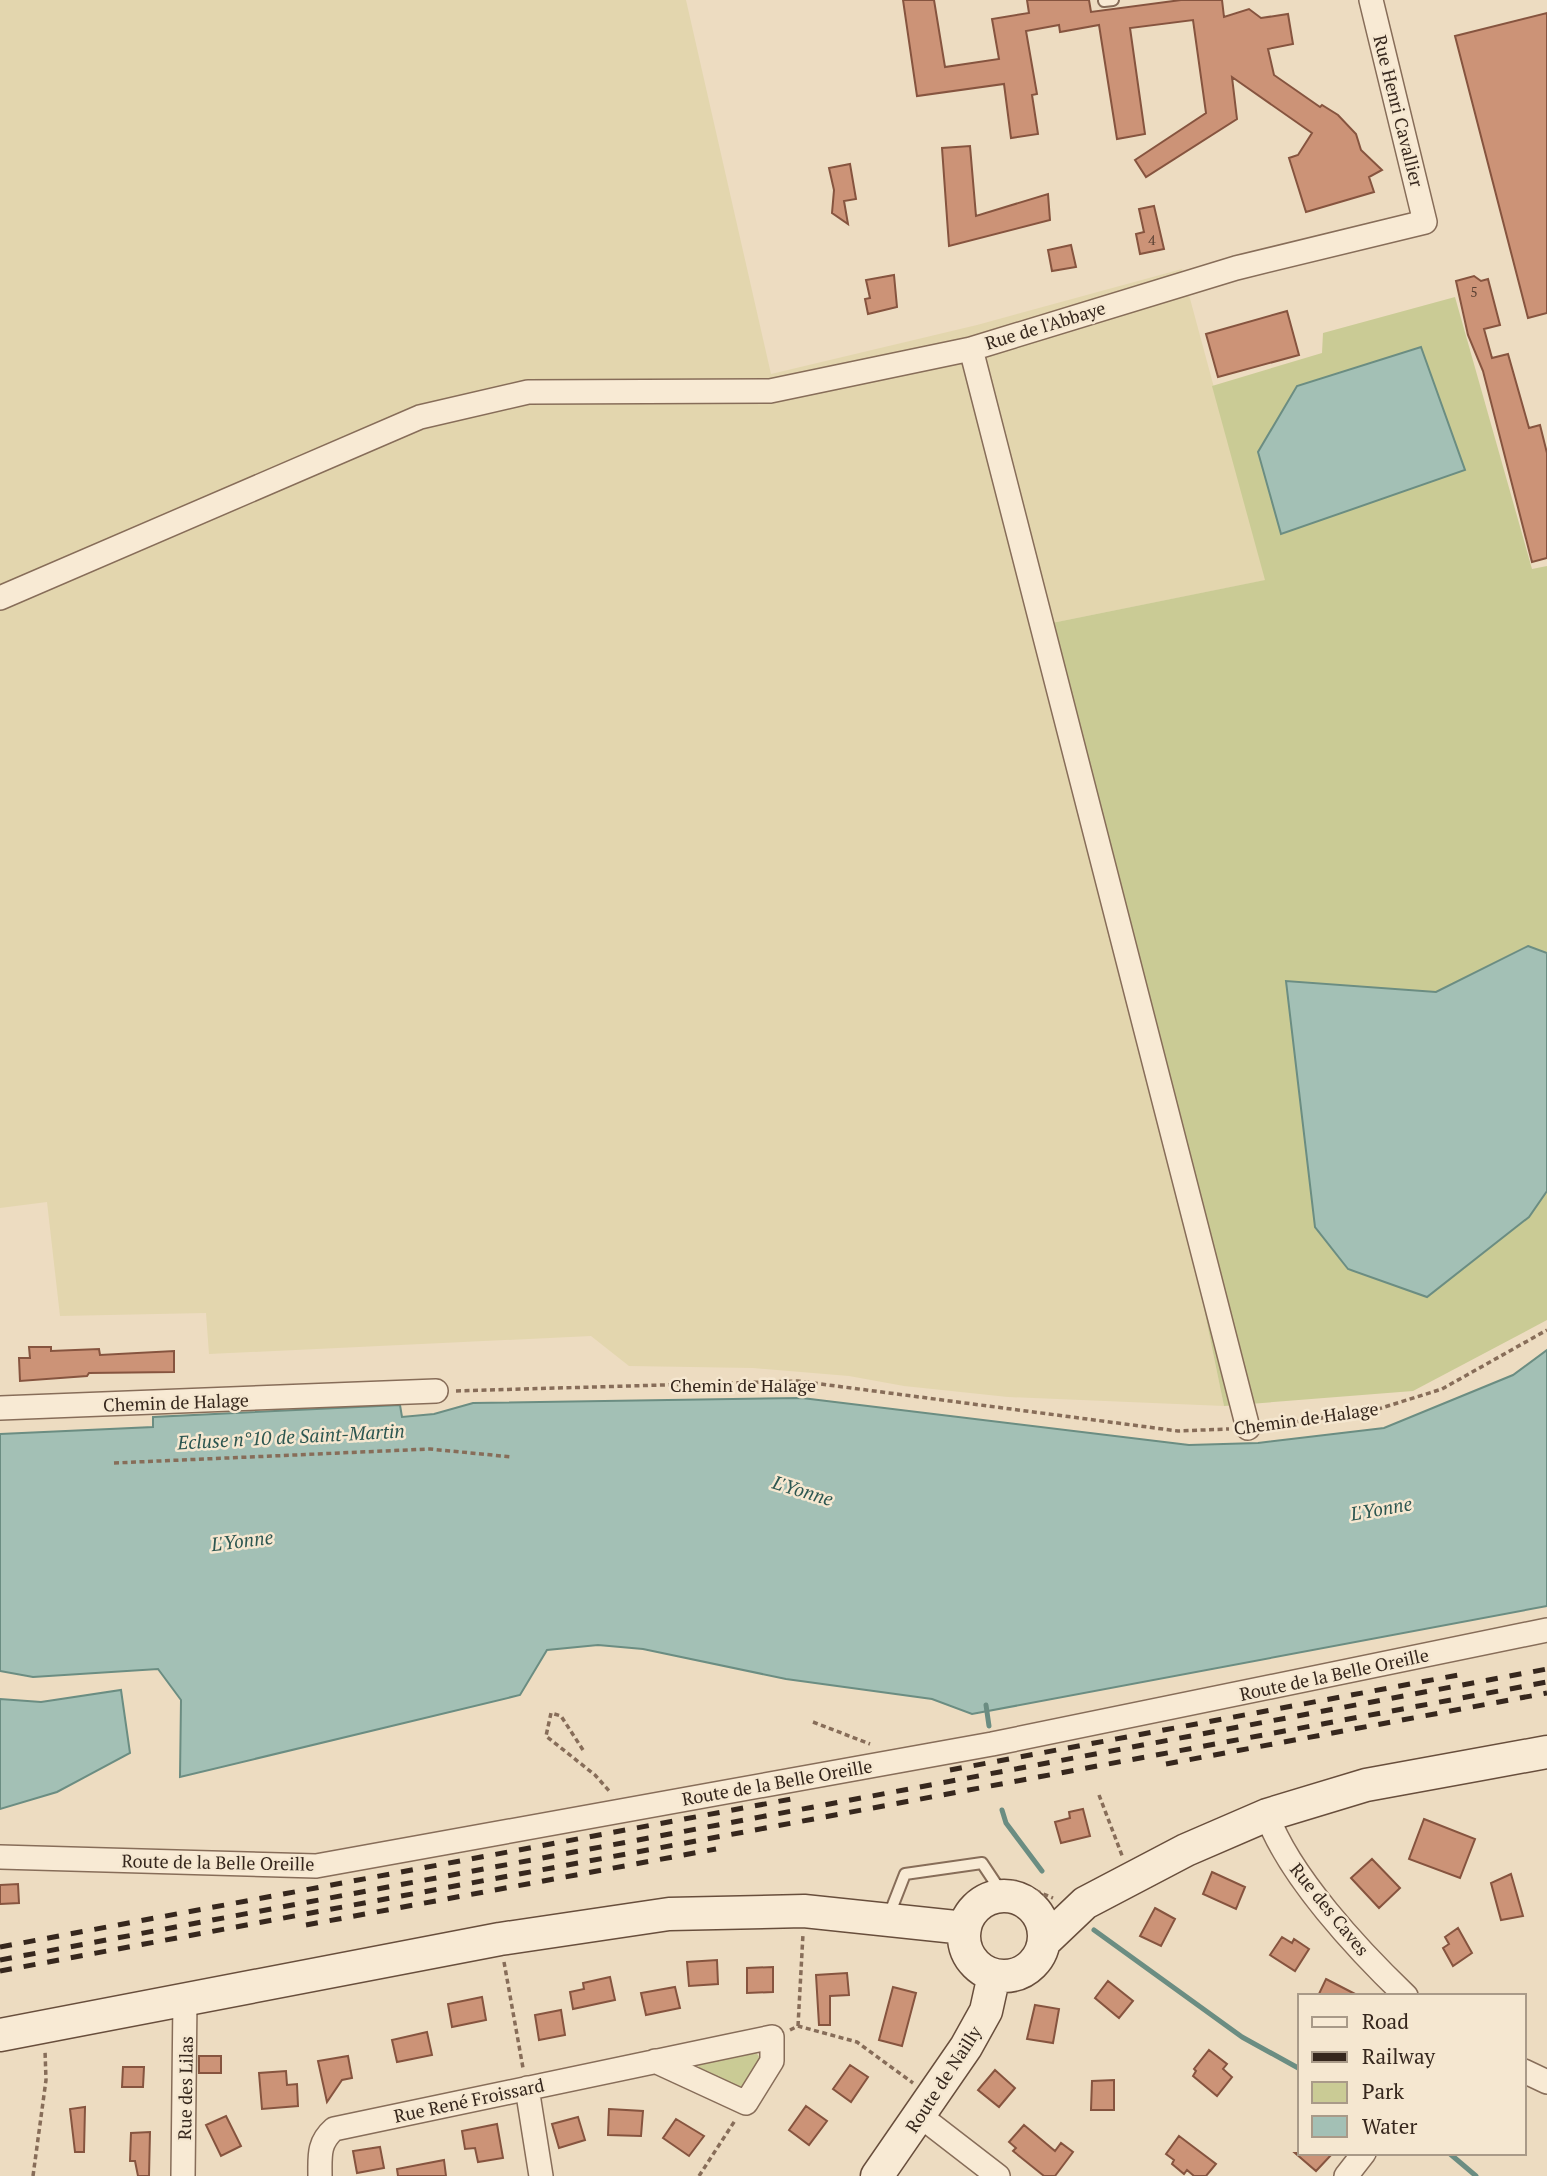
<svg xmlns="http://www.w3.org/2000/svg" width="1547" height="2176" font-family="'PT Serif',serif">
<rect width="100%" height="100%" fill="#eddcc1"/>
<path fill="#e3d6ae" d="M0,0h686l85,374 206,-49 205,-56 84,311 -224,45 145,601 37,180 -216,-9 -104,-11 -55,-10 -96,-8 -124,-2 -38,-30 -382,18 -3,-41 -146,3 -13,-114 -47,6z"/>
<path fill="#cacb95" d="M1455,297l77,272 15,-3v387l-20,-7 -91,46 -150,-11 29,245 32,43 80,28 102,-80 18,-26v129l-134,71 -189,15 -37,-180 -145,-601 223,-45 -53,-194 110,-33 1,-20z
M754,2050l7,9 -12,29 -10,2 -39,-21 -3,-5z"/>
<path fill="#a3c0b5" stroke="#6b8d82" stroke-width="2" d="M1421,347l44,123 -184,64 -23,-82 39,-66z
M1528,946l19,7v238l-18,26 -102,80 -79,-28 -33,-42 -29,-246 150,11z
M1547,1350v256l-575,108 -40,-15 -146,-20 -143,-30 -45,-4 -51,5 -27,45 -340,82 1,-77 -23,-31 -125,8 -33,-6v-237l153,-7v-10l247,-12 2,12 32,-3 39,-11 329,-5 387,47 69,-2 126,-15 129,-53z
M121,1690l9,63 -73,39 -57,17v-110l41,3z"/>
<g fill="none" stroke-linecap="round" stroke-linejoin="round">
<path stroke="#6b8d82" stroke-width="5" d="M986,1705l3,21
M1002,1810l4,13 36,48
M1094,1930l148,107 58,32
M1449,2153l27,23"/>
</g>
<path fill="#cc9377" stroke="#86543f" stroke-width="2" d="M903,0h31l11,67 54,-8 -7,-40 37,-6 -2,-13h62l2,12 90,-12h41l2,17 25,-8 12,9 27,-4 5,30 -25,5 6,26 46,32 2,-2 16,10 18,19 5,16 21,20 -13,7 5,15 -68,20 -17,-54 9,-3 14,-22 -80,-56 5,42 -91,58 -11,-17 71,-47 -13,-93 -63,8 15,106 -28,5 -18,-114 -39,7 -1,-7 -33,6 11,63 -5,1 6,39 -27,4 -7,-54 -87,12z
M1547,13v300l-19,5 -73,-282z
M970,146l6,70 72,-22 2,26 -101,26 -7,-98z
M850,164l6,35 -12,2 4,23 -16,-11 2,-23 -5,-22z
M1154,206l10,43 -24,5 -4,-20 8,-2 -5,-23z
M1071,245l5,22 -24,4 -4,-21z
M894,275l3,32 -29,7 -3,-15 5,-1 -4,-18z
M1474,276l7,5 7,-2 12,46 -16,4 8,29 16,-4 21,74 11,-3 7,28v105l-15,4 -49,-191 -15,-36 -12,-54z
M1287,311l12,44 -81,22 -12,-43z
M29,1347h22v4l48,-2 1,6 74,-4v21l-85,1 -2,3 -67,5 -1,-23h11z
M1083,1809l7,27 -29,7 -6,-21 15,-4 -1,-6z
M1424,1819l51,20 -15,39 -51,-19z
M1372,1859l28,29 -21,20 -28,-30z
M1212,1872l33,15 -9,22 -33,-15z
M1511,1874l12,42 -22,4 -10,-37z
M18,1884l1,19 -19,1v-19z
M1155,1908l20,11 -14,27 -21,-10z
M1458,1928l14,25 -19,13 -10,-18 6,-4 -4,-7z
M1282,1937l10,6 2,-4 15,10 -14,22 -25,-16z
M717,1960l1,24 -29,2 -2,-24z
M773,1967v25l-26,1v-25z
M847,1973l2,22 -19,1v29h-11l-3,-50z
M610,1977l5,23 -42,9 -3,-17 14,-3 -1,-6z
M1326,1979l33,17h-41z
M1108,1981l25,20 -14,17 -24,-20z
M675,1987l5,21 -34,7 -5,-22z
M893,1987l23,6 -14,53 -23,-6z
M482,1997l4,23 -34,7 -4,-23z
M1035,2005l24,4 -6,34 -26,-4z
M561,2010l4,25 -26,5 -4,-25z
M427,2032l5,23 -35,7 -5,-22z
M1209,2050l18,14 -4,5 9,8 -15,19 -24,-20 3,-5 -2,-2z
M199,2056h22v17h-22z
M348,2056l4,22 -10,2 -15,22 -9,-41z
M850,2065l18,12 -17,25 -18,-13z
M123,2067h21l-1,20h-21z
M995,2070l20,18 -16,19 -21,-17z
M286,2071l1,14 10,-1 1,22 -36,3 -3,-36z
M1114,2080v30h-23l1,-29z
M806,2106l21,15 -18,24 -20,-15z
M85,2107l-1,45h-9l-5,-43z
M609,2109l34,2 -2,25 -33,-1z
M226,2116l15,30 -20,10 -15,-31z
M578,2117l7,23 -26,8 -7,-24z
M676,2119l28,17 -15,20 -26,-18z
M497,2124l6,34 -25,4 -3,-14 -10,1 -3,-18z
M1024,2125l31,26 6,-8 12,9 -18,24h-11l-31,-25 3,-3 -7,-6z
M150,2132l-1,44h-11l-3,-15h-5l1,-28z
M1179,2136l37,28 -10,12h-12l-7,-6 -3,4 -12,-10 2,-4 -8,-6z
M380,2147l4,21 -27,5 -4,-22z
M1295,2153h38l-17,18z
M444,2160l2,16h-48l-1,-7z"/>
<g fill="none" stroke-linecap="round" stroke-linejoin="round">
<g stroke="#876d59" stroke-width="14">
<path id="service" d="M1104,1l9,-1
M889,1915l16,-41 77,-11 22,33"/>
</g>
<g stroke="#876d59" stroke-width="26">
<path id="minor" d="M971,349l277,1079
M0,598l420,-181 108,-25 242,-1 201,-42 265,-81 189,-46 -54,-222
M0,1408l436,-17
M1267,1815c22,61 91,135 139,181
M0,1857l316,9 676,-122 555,-114
M1524,2071l23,11
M527,2088l14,88
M919,2115l79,61
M183,2176l2,-177
M320,2176c0,-20 -2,-33 14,-47l438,-92v24l-26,42 -91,-42
M1346,2176l18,-23"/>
</g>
<g stroke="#684e3c" stroke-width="35">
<path id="secondary" d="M964 1936a40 40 0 1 1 80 0a40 40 0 1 1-80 0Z
M1044,1942l41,-39 101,-53 81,-35 99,-30 181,-33
M0,2035l500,-96 169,-25 135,-3 161,17
M877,2176l89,-129 20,-36 8,-36"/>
</g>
<path stroke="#876d59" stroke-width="3.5" stroke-dasharray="5 3.5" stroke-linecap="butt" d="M456,1391l342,-10 380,50 51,-2
M1268,1426l107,-16 67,-21 105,-59
M114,1463l316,-14 82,8
M813,1722l57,22
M583,1750l-22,-34 -10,-3 -5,23 49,39 16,18
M1099,1795l24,63
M1012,1881l41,17
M504,1962l19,106
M798,2026l5,-92
M790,2030l8,-4 59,16 56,41
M33,2176l13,-96 -1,-30
M699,2176l37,-57"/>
<use href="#service" stroke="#f8ead4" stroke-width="10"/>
<use href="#minor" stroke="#f8ead4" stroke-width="23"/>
<use href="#secondary" stroke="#f8ead4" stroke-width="32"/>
<path stroke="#36271d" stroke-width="5" stroke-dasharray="12 12" stroke-linecap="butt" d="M1166,1764l381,-71
M950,1770l519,-97
M306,1925l410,-76
M0,1947l802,-150
M0,1960l1547,-291
M0,1971l1547,-289"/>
</g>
<g text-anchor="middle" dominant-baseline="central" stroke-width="5" stroke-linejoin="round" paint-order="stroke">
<g font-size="14" fill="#5c4234">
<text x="1152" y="239">4</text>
<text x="1474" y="291">5</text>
</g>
<g font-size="18" fill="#36271d" stroke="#f5e7d0">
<text transform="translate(1399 111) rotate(76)">Rue Henri Cavallier</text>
<text transform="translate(1045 325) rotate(-17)">Rue de l'Abbaye</text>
<text x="743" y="1385">Chemin de Halage</text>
<text transform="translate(176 1402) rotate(-2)">Chemin de Halage</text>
<text transform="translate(1306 1418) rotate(-8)">Chemin de Halage</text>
<text transform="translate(1334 1674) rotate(-12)">Route de la Belle Oreille</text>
<text transform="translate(777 1782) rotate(-10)">Route de la Belle Oreille</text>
<text transform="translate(218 1862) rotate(1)">Route de la Belle Oreille</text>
<text transform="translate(1330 1909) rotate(51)">Rue des Caves</text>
<text transform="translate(943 2079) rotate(-57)">Route de Nailly</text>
<text transform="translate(185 2088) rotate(-89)">Rue des Lilas</text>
<text transform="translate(469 2100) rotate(-12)">Rue René Froissard</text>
</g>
<g font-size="19" font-style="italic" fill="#2c5650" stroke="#f5e7d0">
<text transform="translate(291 1436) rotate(-3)">Ecluse n°10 de Saint-Martin</text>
<text transform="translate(803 1490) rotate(17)">L'Yonne</text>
<text transform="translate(1381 1508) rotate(-10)">L'Yonne</text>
<text transform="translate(242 1540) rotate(-7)">L'Yonne</text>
</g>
</g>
<rect x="1298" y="1994" width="228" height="161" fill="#f5e7d0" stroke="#a99a88" stroke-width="2"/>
<rect x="1312" y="2017" width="35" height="10" fill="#f8ead4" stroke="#a99a88" stroke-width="2"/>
<text x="1362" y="2029" font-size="21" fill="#36271d">Road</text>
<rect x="1312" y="2052" width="35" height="10" fill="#36271d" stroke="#a99a88" stroke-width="2"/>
<text x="1362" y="2064" font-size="21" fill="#36271d">Railway</text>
<rect x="1312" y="2082" width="35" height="21" fill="#cacb95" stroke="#a99a88" stroke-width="2"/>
<text x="1362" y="2099" font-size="21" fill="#36271d">Park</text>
<rect x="1312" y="2116" width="35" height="21" fill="#a3c0b5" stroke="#a99a88" stroke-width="2"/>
<text x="1362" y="2134" font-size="21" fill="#36271d">Water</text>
</svg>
